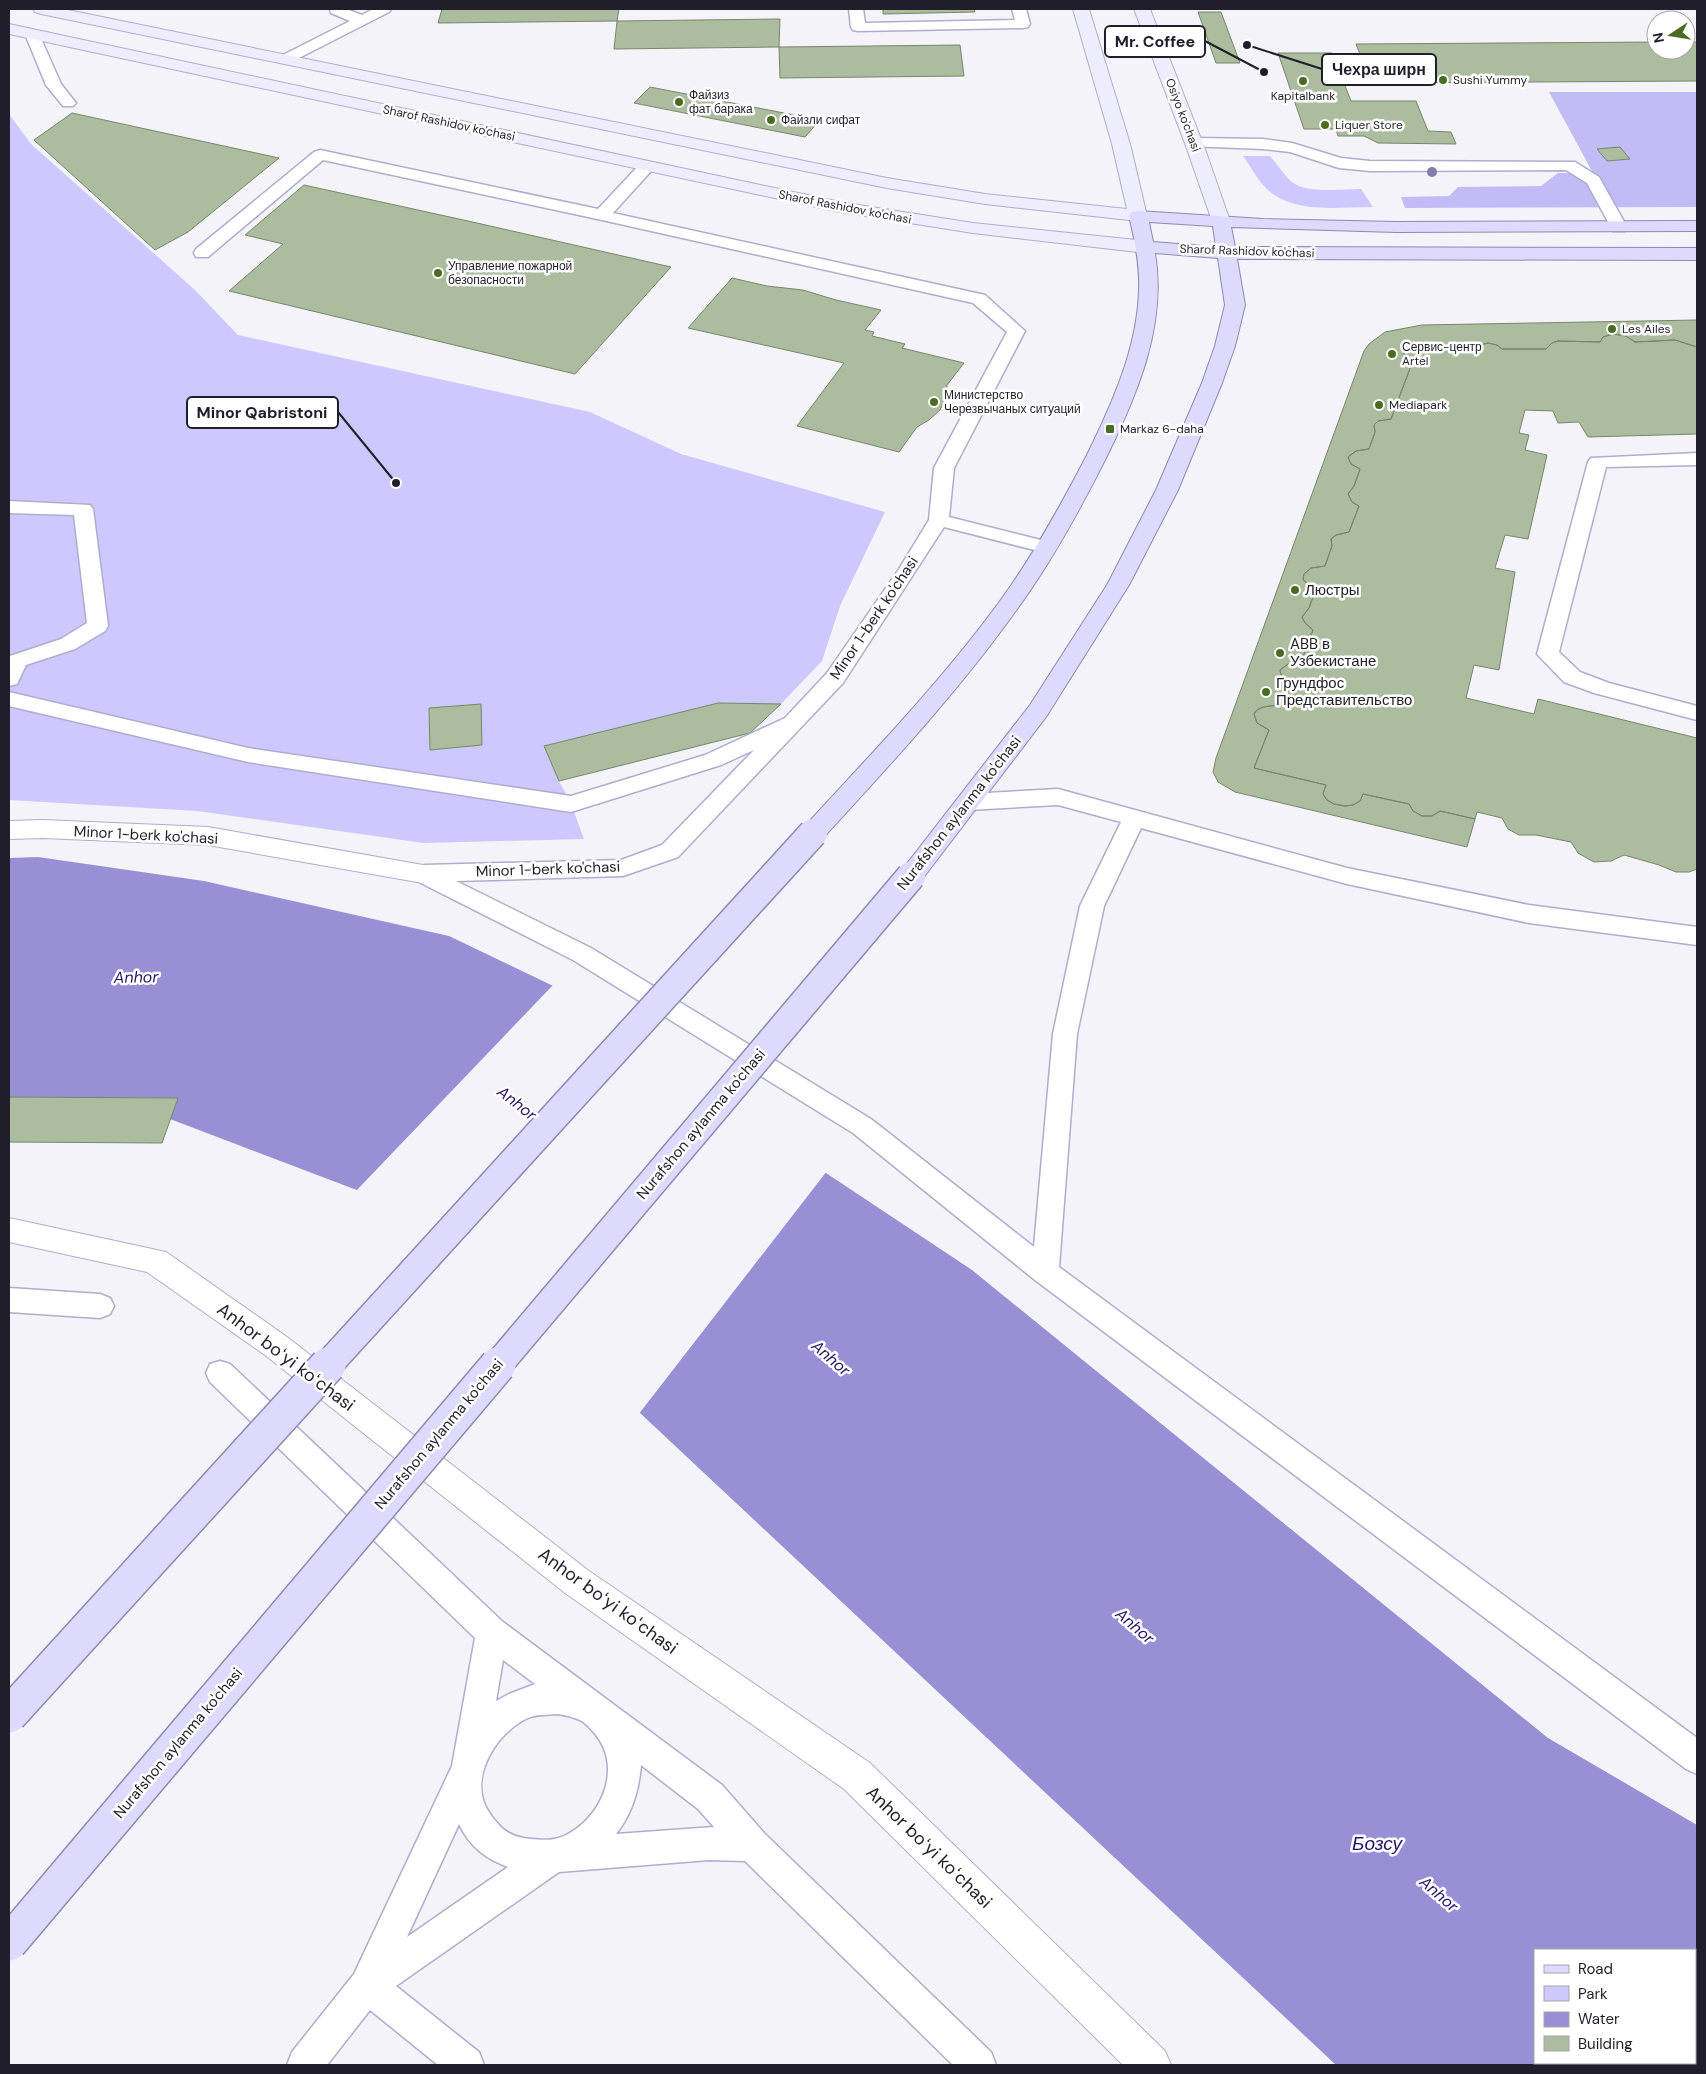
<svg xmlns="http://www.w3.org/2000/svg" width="1706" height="2074" font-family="'DM Sans',sans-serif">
<rect width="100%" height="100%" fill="#f4f3fa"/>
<path fill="#cdc9fe" d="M9,114l22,30 164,146 43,45 352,77 91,42 204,58 -45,94 -18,55 -41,43 -63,-1 -173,43 14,35 12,23 13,35 -160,4 -227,-32 -188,-11z
M1243,156h27c7,8 14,19 22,26 15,12 51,7 69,7l12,18c-33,0 -79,7 -105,-17 -10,-9 -17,-23 -25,-34z"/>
<path fill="#c1bcf6" d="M1549,92h148v115l-292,1 -4,-11 48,-1 9,-9 83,-1 17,-13h35z"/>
<path fill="#9790d5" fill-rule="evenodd" d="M38,857l166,24 245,55 125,60 252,177 146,97 576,468 149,87v240h-361l-696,-652 -257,-213 -213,-81 8,-21 -169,-1v-239zM1535,1950h160v113h-160z"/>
<path fill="#f4f3fa" d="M554,984l21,10 252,177 -189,244 -256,-213 -27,-10z"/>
<path fill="#acbc9e" stroke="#77866a" d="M442,9h177l-2,12 -179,2z
M883,9h91l1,3 -92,2z
M1198,12h23l19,51h-24z
M780,19l-1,28 -165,2 3,-28z
M1656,42v8h30v-8h11v39l-326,2 -15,-39z
M960,45l4,31 -184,2 -1,-31z
M1278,53h54l19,48h65l12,30 23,1 5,12 -78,-1 -14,-7h-26l-2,-7h-32z
M650,87l170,33 -15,17 -171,-34z
M72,113l207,45 -91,74 -33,18 -121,-110z
M1620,147l10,12 -23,2 -10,-12z
M304,185l164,36 203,46 -96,107 -346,-83 54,-47 -38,-9z
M732,278l35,8 36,4 33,10 45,10 -16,20 9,2 -2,4 33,8 -3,4 62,15 -17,22 -1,12 -6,13 -11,10 -12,7 -18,25 -102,-26 47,-63 -156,-35z
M1697,320v27l-22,-7 -40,2 -9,-6 -13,-2 -10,3 -3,5 -42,-1 -6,2 -6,6h-44l-5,-4 -9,-2 -8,2 -1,4 -34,1 -16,-6 -18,1 -7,7v4l8,7 -21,56 -13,2 -4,4 1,7 -6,17 -13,2 -8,6 3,7 9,5 -6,17 -6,8 4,8 7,4 -10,26 -13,3 -5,4 1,7 -7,20 -14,2 -7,6 -1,5 3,4 10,6 -7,19 -7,9 3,6 8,7 -12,32 -13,2 -8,6 2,9 5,4 -9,22 -15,2 -6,3 -3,4 3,9 12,7 -15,38 72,17 -3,9 4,6 7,4 11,2 8,-1 7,-4 3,-7 46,10 4,7 9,5h10l8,-5 35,8 -8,28 -232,-55 -17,-10 -5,-10 3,-14 148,-407 5,-7 16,-12 37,-7z
M1613,334l13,2 9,6 40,-2 22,7v87l-109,3 -9,-15 -21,1 -5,-12 -28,-1 -6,23 10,2 -4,15 22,5 -19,84 -23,-4 -10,33 20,4 -16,98 -25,-5 -8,33 68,16 4,-15 159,39v131l-8,3h-13l-17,-7 -35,-10 -13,6 -17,1 -16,-9 -7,-11 -35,-7h-17l-11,-6 -6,-11 -25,-6 -2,7 -35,-8 -8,5h-10l-9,-5 -4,-7 -46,-10 -3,7 -7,4 -8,1 -11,-2 -7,-4 -4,-6 3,-9 -72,-17 15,-38 -12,-7 -3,-9 3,-4 6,-3 15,-2 9,-22 -5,-4 -2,-9 8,-6 13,-2 12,-32 -8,-7 -3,-6 7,-9 7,-19 -10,-6 -3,-4 1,-5 7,-6 14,-2 7,-20 -1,-7 5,-4 13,-3 10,-26 -7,-4 -4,-8 6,-8 6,-17 -9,-5 -3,-7 8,-6 13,-2 6,-17 -1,-7 4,-4 13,-2 21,-56 -8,-7 1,-7 6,-4 8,-1 14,1 12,5 34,-1 1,-4 8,-2 9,2 5,4h44l6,-6 6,-2 42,1 3,-5z
M718,703l63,1 -31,29 -191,48 -15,-35z
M481,704l1,41 -52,5 -1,-42z
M9,1097l169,1 -16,45 -153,-1z"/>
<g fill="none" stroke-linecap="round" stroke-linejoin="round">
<g stroke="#afadcd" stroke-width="3">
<path id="service" d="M330,9h16l16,6 11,-6h18l-2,3 -96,49h-10l-2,-3 2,-3 67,-34 -19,-8z
M849,9h14l2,14 150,-3 -3,-11h14l4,15 -2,3 -5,1 -165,3 -5,-1 -2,-3z
M32,30l5,1 2,3 22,50 15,19 -3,3h-10l-17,-21 -21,-51 2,-3z
M1194,138l69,1 29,4 49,15 29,3 205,1 24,15 28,50 -2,4h-12l-26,-48 -21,-13 -196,1 -31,-3 -49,-16 -27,-3 -75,-3 -2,-3 2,-3z
M320,150l278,59 43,-46h12l2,3 -2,3 -40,44 372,82 40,36 -71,137 -5,49 104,26 3,4 -3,4 -7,2 -102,-26 -101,156 -165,174 -55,19 -167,5 135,67 280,171 163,128 19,-213 27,-128 41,-84 -63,-17 -89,5 -8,-2 -3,-6 3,-6 8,-2 89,-5 289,79 182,37 168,22v18l-168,-22 -182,-39 -206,-56 -37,78 -27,128 -18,233 638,471v36l-11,-5 -651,-489 -182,-147 -280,-173 -158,-80 -4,-6 4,-6 10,-3 196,-5 41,-15 92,-95 -33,15 -150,47 -323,-50 -239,-56v-14l239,56 323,48 134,-41 80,-37 42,-45 72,-104 30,-49 5,-52 73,-136 -34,-29 -371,-83 -279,-60 -115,97h-12l-2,-4 2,-4 118,-97z
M1697,453v12l-91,2 -47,185 21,20 29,11 88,23v14l-103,-27 -30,-11 -27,-28 51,-192 3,-4z
M9,501l81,4 3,4 15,117 -3,5 -30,18 -49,16 -9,19 -8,2 1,-30 51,-17 26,-16 -13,-108 -65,-2z
M9,1288l91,6 10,4 4,8 -4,8 -10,4 -91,-6z
M220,1361l10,3 273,258 219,163 42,48 227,219 5,13h-43l-208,-204 -36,-1 -150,12 -163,114 83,66 5,13h-46l-68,-55 -43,55h-40l5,-13 62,-78 98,-208 23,-128 -265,-256 -4,-9 4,-9zM503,1660l32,24 -26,10 -13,7zM558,1714c7,1 15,3 22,6 7,4 11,9 16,15 27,34 5,84 -32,101 -11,5 -21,4 -33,3 -14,-1 -24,-5 -33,-15 -5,-6 -10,-12 -13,-19 -14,-33 14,-74 43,-87 9,-4 20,-3 30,-4zM641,1765l57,44 16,18 -98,7c16,-20 23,-44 25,-69zM459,1824c11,23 26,34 49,43l-101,70z"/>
</g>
<g stroke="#afadcd" stroke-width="2">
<path id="pedestrian" d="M43,820l165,7 215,38 9,3 4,6 -4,6 -9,3 -215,-38 -165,-7 -34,1v-18z
M9,1218l157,34 121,85 302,234 281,192 295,288 6,14h-48l-279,-276 -279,-196 -300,-238 -118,-83 -138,-30z"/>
</g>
<g stroke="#afadcd" stroke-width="2">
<path id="secondary" d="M33,9h30l824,169 98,16 142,15 -15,-65 -39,-135h16l41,135 17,72 -3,4 -6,1 -153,-17 -98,-16 -846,-174 -6,-2z
M1134,9h16l55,140 25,72 -3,4 -6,1 -6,-1 -3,-4 -25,-72z
M9,24l831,178 133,21 173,18 7,2 2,4 -2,4 -7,2 -173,-20 -133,-21 -831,-178z"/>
</g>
<g stroke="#8c89b3" stroke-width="2">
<path id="primary" d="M1138,211l125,8 133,3 301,-1v10l-301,1 -165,-5 4,20 462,1v12l-460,-1 8,46 -10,41 -13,37 -44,107 -49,95 -83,132 -126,165 -9,3 -9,-3 -4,-6 4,-6 128,-165 77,-120 49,-95 46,-107 13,-37 10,-41 -7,-47 -63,-5c12,71 -17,140 -48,203 -27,54 -56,107 -92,156 -58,81 -126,154 -193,227l-9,3 -9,-3 -4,-6 4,-6c67,-73 137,-145 196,-226 33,-45 61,-96 87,-146 25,-51 50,-106 52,-164 1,-26 -4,-51 -10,-75l3,-4zM1149,222l64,4 3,21 -63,-5z"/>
</g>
<use href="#service" fill="#fff" fill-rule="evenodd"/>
<use href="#pedestrian" fill="#fff" fill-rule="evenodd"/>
<use href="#secondary" fill="#eeedfe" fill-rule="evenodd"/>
<use href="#primary" fill="#dddafe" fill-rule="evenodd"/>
<g stroke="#8c89b3" stroke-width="31" stroke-linecap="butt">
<path id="primary-bridge-far1" d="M327,1366l486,-533
M497,1366l414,-490"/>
</g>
<g stroke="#8c89b3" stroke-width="38" stroke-linecap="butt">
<path id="primary-bridge" d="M9,1715l319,-350
M9,1943l489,-578"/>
</g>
<use href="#primary-bridge-far1" stroke="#dddafe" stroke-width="28"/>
<use href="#primary-bridge" stroke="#dddafe" stroke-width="35"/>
</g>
<circle fill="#877aaa" cx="1432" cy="172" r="5"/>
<g fill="#4a6b21" stroke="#fff" stroke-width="2">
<circle cx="1443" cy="80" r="5"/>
<circle cx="1303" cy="81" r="5"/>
<circle cx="679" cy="102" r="5"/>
<circle cx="771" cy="120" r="5"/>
<circle cx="1325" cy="125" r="5"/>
<circle cx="438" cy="273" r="5"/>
<circle cx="1612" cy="329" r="5"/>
<circle cx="1392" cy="354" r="5"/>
<circle cx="934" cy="402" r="5"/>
<circle cx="1379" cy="405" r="5"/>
<rect x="1105" y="424" width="10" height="10" rx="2.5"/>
<circle cx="1295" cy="590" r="5"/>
<circle cx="1280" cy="653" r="5"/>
<circle cx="1266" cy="692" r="5"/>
</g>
<g text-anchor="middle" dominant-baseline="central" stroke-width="5" stroke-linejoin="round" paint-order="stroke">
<g font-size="12" fill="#1f1e2a" stroke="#fff" text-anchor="start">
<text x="1453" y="80">Sushi Yummy</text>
<text x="689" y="95">Файзиз<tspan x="689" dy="14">фат барака</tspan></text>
<text x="1303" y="96" text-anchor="middle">Kapitalbank</text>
<text x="781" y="120">Файзли сифат</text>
<text x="1335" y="125">Liquer Store</text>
<text x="448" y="266">Управление пожарной<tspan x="448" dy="14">безопасности</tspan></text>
<text x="1622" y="329">Les Ailes</text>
<text x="1402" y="347">Сервис-центр<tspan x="1402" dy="14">Artel</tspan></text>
<text x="944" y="395">Министерство<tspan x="944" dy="14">Черезвычаных ситуаций</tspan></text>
<text x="1389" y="405">Mediapark</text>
<text x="1120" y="429">Markaz 6-daha</text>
</g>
<g font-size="12" fill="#1f1e2a" stroke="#fff">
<text transform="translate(1183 115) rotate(69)">Osiyo ko'chasi</text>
<text transform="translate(449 123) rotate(12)">Sharof Rashidov ko'chasi</text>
<text transform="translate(845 207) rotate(11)">Sharof Rashidov ko'chasi</text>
<text transform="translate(1247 251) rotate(2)">Sharof Rashidov ko'chasi</text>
</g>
<g font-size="15" fill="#1f1e2a" stroke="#fff" text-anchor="start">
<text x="1305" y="590">Люстры</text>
<text x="1290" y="644">ABB в<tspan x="1290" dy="17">Узбекистане</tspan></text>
<text x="1276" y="683">Грундфос<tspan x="1276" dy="17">Представительство</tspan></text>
</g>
<g font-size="15" fill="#1f1e2a" stroke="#fff">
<text transform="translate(874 618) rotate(-56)">Minor 1-berk ko'chasi</text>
<text transform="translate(959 813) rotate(-52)">Nurafshon aylanma ko'chasi</text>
<text transform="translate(146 835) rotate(3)">Minor 1-berk ko'chasi</text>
<text transform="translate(548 869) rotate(-2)">Minor 1-berk ko'chasi</text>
<text transform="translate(701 1124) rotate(-50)">Nurafshon aylanma ko'chasi</text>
<text transform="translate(439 1434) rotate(-50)">Nurafshon aylanma ko'chasi</text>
<text transform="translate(178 1743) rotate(-50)">Nurafshon aylanma ko'chasi</text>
</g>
<g font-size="16" font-style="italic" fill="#2b1364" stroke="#fff">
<text transform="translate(136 977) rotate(-1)">Anhor</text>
<text transform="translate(517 1103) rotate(38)">Anhor</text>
<text transform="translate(831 1358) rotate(41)">Anhor</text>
<text transform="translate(1135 1626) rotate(41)">Anhor</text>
<text transform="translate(1439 1894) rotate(41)">Anhor</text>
</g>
<g font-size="18" fill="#1f1e2a" stroke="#fff">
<text transform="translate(286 1357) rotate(37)">Anhor boʻyi koʻchasi</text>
<text transform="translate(608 1601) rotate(36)">Anhor boʻyi koʻchasi</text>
<text transform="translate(929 1847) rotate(44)">Anhor boʻyi koʻchasi</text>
</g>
<g font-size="19" font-style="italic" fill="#2b1364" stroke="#fff">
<text x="1377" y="1843">Бозсу</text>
</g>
</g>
<path fill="none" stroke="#1f1e2a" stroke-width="2" d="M1264 72L1205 41M1247 45L1322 69M396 483L338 412"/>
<g fill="#1f1e2a" stroke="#fff" stroke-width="2">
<circle cx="1264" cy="72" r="5"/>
<circle cx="1247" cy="45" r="5"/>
<circle cx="396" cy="483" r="5"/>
</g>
<g fill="#fff" stroke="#1f1e2a" stroke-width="2">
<rect x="1105" y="26" width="100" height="31" rx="5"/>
<rect x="1322" y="54" width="114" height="31" rx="5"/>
<rect x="187" y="397" width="151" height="31" rx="5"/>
</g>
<g font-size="16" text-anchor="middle" font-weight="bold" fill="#1f1e2a">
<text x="1155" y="47">Mr. Coffee</text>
<text x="1379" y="75">Чехра ширн</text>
<text x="262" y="418">Minor Qabristoni</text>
</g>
<rect width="1706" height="2074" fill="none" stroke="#1f1e2a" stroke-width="20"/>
<rect x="1534" y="1949" width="162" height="115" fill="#ffffff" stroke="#a5a5aa"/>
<rect x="1544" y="1965" width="25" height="8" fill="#dddafe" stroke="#a5a5aa"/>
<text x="1578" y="1974" font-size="15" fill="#1f1e2a">Road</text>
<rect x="1544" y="1986" width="25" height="15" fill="#cdc9fe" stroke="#a5a5aa"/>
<text x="1578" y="1999" font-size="15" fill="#1f1e2a">Park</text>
<rect x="1544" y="2012" width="25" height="15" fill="#9790d5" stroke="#a5a5aa"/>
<text x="1578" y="2024" font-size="15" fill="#1f1e2a">Water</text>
<rect x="1544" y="2036" width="25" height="15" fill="#acbc9e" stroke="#a5a5aa"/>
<text x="1578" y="2049" font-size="15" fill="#1f1e2a">Building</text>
<g transform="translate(1671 35) rotate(258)"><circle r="24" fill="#ffffff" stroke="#a5a5aa"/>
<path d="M0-4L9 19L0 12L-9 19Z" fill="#4a6b21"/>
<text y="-8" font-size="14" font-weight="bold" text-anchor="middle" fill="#1f1e2a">N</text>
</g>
</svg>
